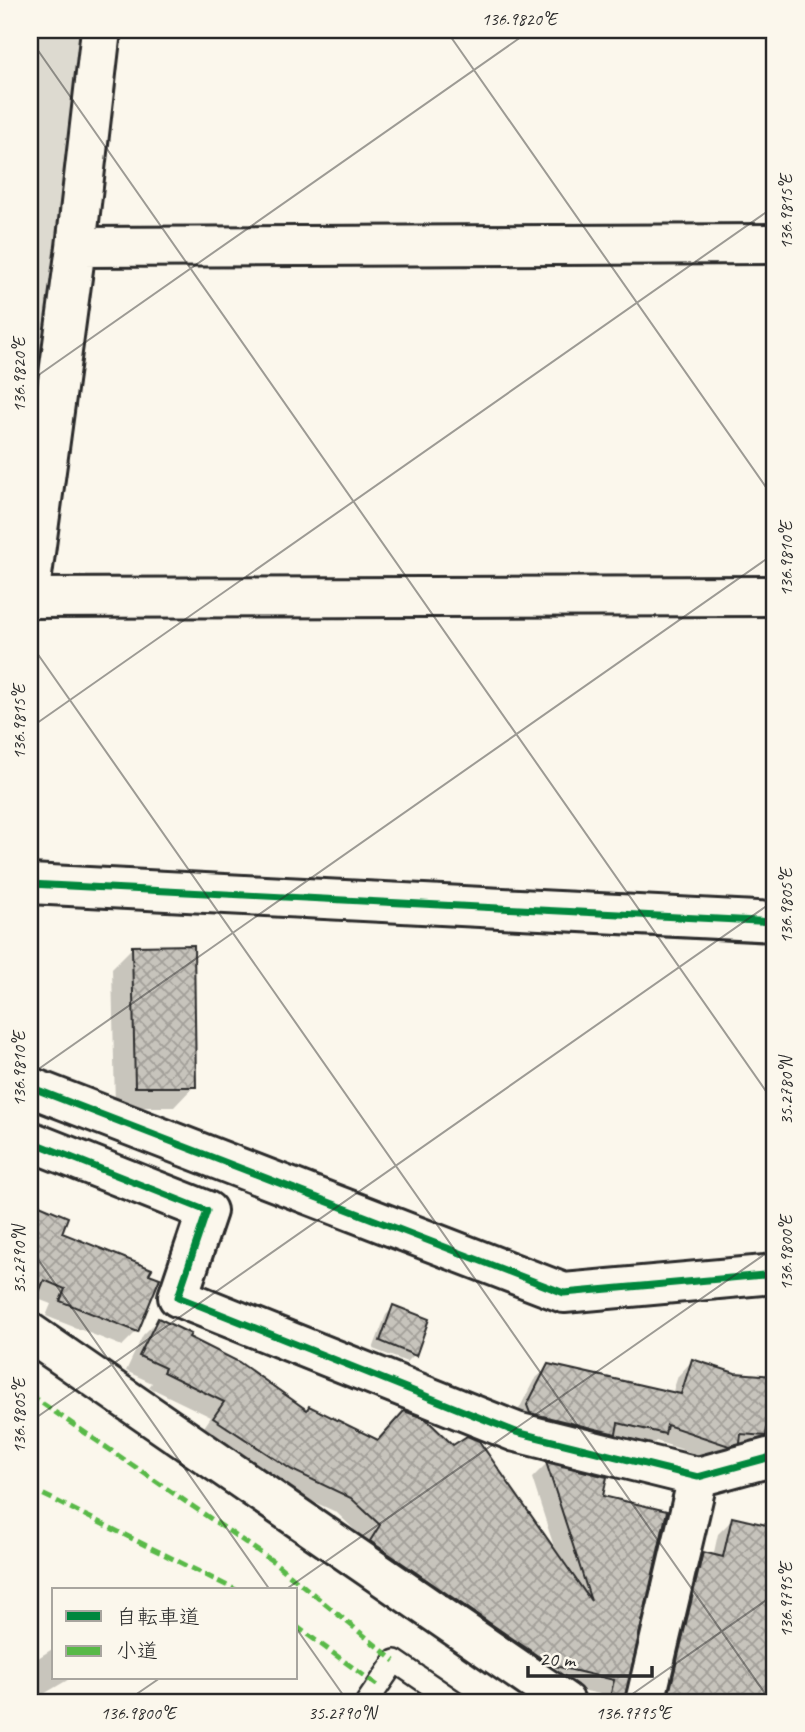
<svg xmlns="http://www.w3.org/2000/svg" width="805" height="1732" font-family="Caveat,'Klee One',sans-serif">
<defs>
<pattern id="building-cross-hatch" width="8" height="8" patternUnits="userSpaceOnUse" patternTransform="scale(1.75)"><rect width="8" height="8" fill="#c7c4bc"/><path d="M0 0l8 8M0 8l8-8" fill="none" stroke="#a29f99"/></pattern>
</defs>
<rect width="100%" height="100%" fill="#fbf7ec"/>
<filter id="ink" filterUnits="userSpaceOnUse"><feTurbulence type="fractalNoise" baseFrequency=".0143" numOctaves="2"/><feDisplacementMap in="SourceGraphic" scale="14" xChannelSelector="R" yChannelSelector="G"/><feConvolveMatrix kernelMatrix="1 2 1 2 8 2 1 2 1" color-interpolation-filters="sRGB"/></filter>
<g filter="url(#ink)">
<path fill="#dddad0" stroke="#84827e" stroke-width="2" d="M30,30h51l-19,185 -32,235z"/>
<path fill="#0003" d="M133,947l61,139 -20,21h-59l-3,-139z
M30,1203l36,15 -6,16 77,97 -15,15 -76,-30 5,-12 -21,-8z
M394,1307l20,48 -7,7 -34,-13 13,-34z
M158,1320l148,92 250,141 -24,-75 14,-14 59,14 -4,19 21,205h-24l2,-8 -65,-14 -179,-124 10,-15 -30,-29 -59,-27 -77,-52 11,-16 -62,-30 3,-4 -26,-12 17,-36z
M692,1361l42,14 41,3v67l-61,15 -58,-19 -8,7 -135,-27 21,-41 15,-14 123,28 6,-18z
M733,1519l42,10v161l-3,12h-115l32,-133 14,-15 10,3 5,-23z
M54,1648v30h17l-41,24v-39z"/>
<path fill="url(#building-cross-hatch)" stroke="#2b2b2b" stroke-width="2" d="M194,945l2,142h-61l-3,-141z
M30,1201l38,16 -6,16 90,36 -3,5 11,4 -22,54 -78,-31 5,-12 -21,-9 -12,29h-2z
M393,1305l36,14 -13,37 -36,-15z
M158,1318l33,16 -2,3 50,25 68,48 2,-4 69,34 26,-29 22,8 27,26 14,-9 12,5 112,160 -45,-139 61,15 -4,19 64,15 -43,191h-15l5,-22 -63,-15 -181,-124 10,-16 -29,-27 -59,-28 -79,-52 11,-16 -61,-30 2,-4 -26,-12z
M692,1359l43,14 40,3v54l-8,-1 -1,7 -25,-2 -1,9 -11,3 -62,-21 -2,9 -47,-11 -2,11 -86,-21 -3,-8 21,-41 133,30z
M732,1517l43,10v175h-108l36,-150 20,5z"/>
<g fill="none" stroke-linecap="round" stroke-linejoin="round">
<g stroke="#2b2b2b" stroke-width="26">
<path id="service" d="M367,1702l28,-41 60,41"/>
</g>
<g stroke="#2b2b2b" stroke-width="44">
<path id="minor" d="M76,247l699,-3
M30,590l46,-343 25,-217
M30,598l745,-2
M30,884l745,38
M30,1087l534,206 211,-19
M30,1141l177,70 -29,86 338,135 182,45 77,-21
M30,1333l535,369
M645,1702l53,-225"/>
</g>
<use href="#service" stroke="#fbf7ec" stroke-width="21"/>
<use href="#minor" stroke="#fbf7ec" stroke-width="38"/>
<path stroke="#58b947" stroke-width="5" stroke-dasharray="10 5" stroke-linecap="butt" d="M30,1395l244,167 121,99
M30,1488l206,102
M296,1626l82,60"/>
<g stroke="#fbf7ec" stroke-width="11">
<path id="cycleway" d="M30,884l745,38
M30,1087l534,206 211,-19
M30,1141l177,70 -29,86 338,135 182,45 77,-21"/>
</g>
<use href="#cycleway" stroke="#00873e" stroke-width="7"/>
</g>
</g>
<path fill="none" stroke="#2b2b2b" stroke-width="2" stroke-opacity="0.45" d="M446,30l329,470M30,34l6,-4M30,39l745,1065M30,381l501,-351M30,643l741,1059M30,728l745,-522M30,1075l745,-522M30,1248l240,342M30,1422l745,-522M285,1590l490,-343M296,1628l52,74M125,1702l35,-24M621,1702l154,-108"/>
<rect width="805" height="1732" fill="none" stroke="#fbf7ec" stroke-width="77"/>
<rect x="52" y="1588" width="245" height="91" fill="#fbf7ec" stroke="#a8a59f" stroke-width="2"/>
<rect x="66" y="1611" width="35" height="10" fill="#00873e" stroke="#a8a59f" stroke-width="2"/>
<text x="116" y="1624" font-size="21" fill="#2b2b2b">自転車道</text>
<rect x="66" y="1646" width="35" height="10" fill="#58b947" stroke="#a8a59f" stroke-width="2"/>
<text x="116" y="1658" font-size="21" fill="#2b2b2b">小道</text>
<path d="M528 1666v10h124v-10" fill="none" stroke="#2b2b2b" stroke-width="3.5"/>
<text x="539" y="1666" font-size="21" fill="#2b2b2b" stroke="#fbf7ec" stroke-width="5" paint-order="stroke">20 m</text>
<rect x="38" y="38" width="728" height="1656" fill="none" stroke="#2b2b2b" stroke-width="2.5"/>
<g font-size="18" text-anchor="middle" fill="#2b2b2b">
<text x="519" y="25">136.9820°E</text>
<text transform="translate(786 212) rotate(-90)" y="6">136.9815°E</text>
<text transform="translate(19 375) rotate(-90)" y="6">136.9820°E</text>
<text transform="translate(786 559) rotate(-90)" y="6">136.9810°E</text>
<text transform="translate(19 722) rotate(-90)" y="6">136.9815°E</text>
<text transform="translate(786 906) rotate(-90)" y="6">136.9805°E</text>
<text transform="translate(19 1069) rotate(-90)" y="6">136.9810°E</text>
<text transform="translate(786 1091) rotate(-90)" y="6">35.2780°N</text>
<text transform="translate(786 1253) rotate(-90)" y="6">136.9800°E</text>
<text transform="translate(19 1260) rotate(-90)" y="6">35.2790°N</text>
<text transform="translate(19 1416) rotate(-90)" y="6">136.9805°E</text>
<text transform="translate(786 1600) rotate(-90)" y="6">136.9795°E</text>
<text x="138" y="1719">136.9800°E</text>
<text x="342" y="1719">35.2790°N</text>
<text x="633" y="1719">136.9795°E</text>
</g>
</svg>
